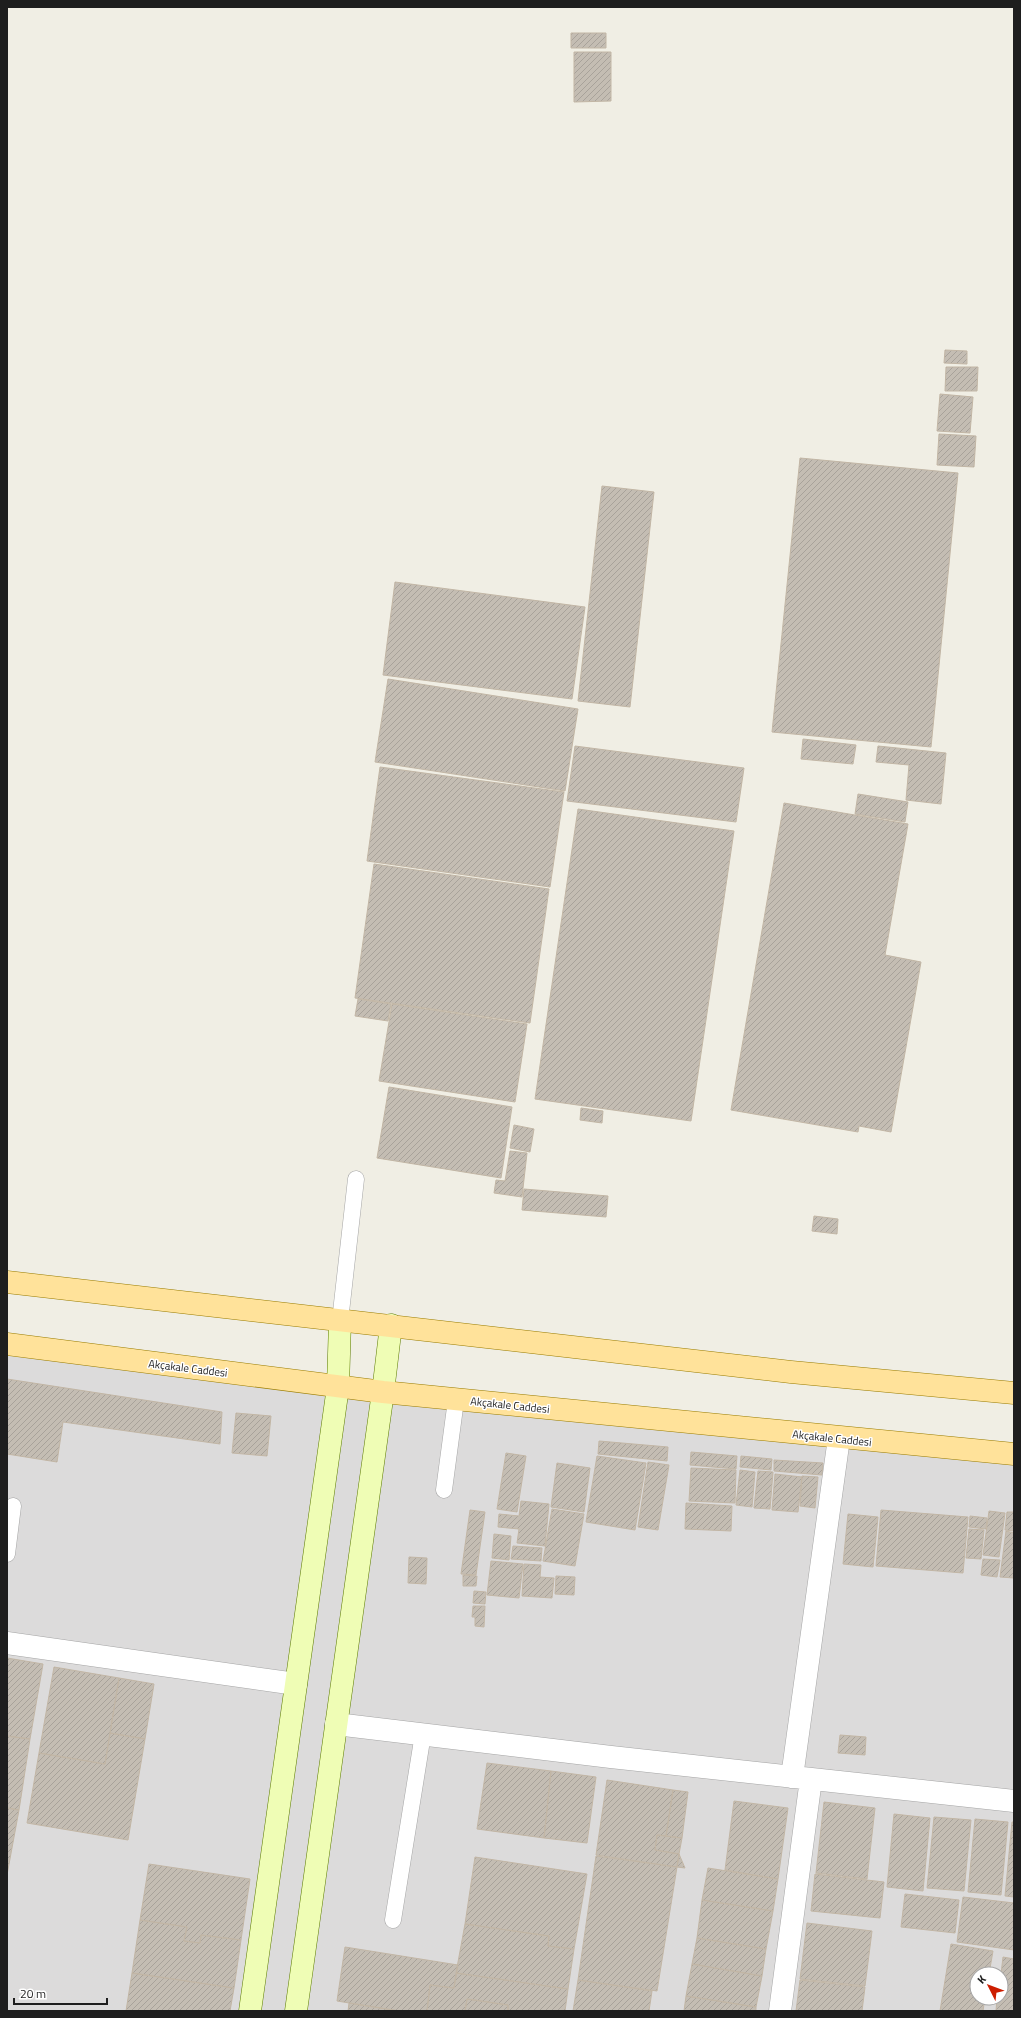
<svg xmlns="http://www.w3.org/2000/svg" width="1021" height="2018" font-family="'Titillium Web',sans-serif">
<defs>
<pattern id="building-hatch" width="6" height="6" patternUnits="userSpaceOnUse"><rect width="6" height="6" fill="#c4bdb3"/><path d="M-1 1l2-2M0 6l6-6M5 7l2-2" fill="none" stroke="#a8a29a"/></pattern>
</defs>
<rect width="100%" height="100%" fill="#f0eee4"/>
<path fill="#dcdbdb" fill-rule="evenodd" d="M7,1356l449,44 558,64v547h-1007zM977,1974h24v24h-24z"/>
<path fill="url(#building-hatch)" stroke="#c2b6a5" d="M571,33h35v15h-35z
M574,52h37v49l-37,1z
M945,350l22,1v13l-23,-1z
M946,367h32l-1,24h-32z
M940,394l33,3 -3,36 -33,-2z
M939,434l37,2 -2,31 -37,-2z
M800,458l158,15 -27,274 -159,-15z
M602,486l52,6 -24,215 -52,-6z
M395,582l190,25 -13,92 -189,-24z
M388,679l190,30 -13,82 -190,-29z
M803,739l53,6 -3,19 -52,-5z
M575,746l169,22 -8,54 -169,-21z
M878,746l68,7 -5,51 -35,-4 3,-35 -33,-3z
M380,767l184,25 -14,95 -183,-26z
M858,794l50,8 -3,20 -50,-8z
M784,803l124,21 -23,131 36,7 -30,170 -32,-6 -1,6 -127,-22z
M578,809l156,22 -43,290 -156,-22z
M374,864l175,25 -19,134 -175,-25z
M358,999l33,5 -3,17 -33,-5z
M392,1004l135,20 -12,78 -136,-21z
M389,1087l123,20 -11,71 -124,-20z
M581,1108l22,3 -1,12 -22,-3z
M514,1125l20,4 -4,23 -20,-4z
M510,1151l17,2 -5,44 -28,-4 2,-13 9,1z
M524,1189l84,7 -2,21 -84,-7z
M814,1216l24,3 -1,15 -25,-3z
M7,1379l215,33 -2,32 -157,-22 -6,40 -50,-8z
M236,1413l35,3 -4,40 -35,-3z
M599,1441l69,6 -1,14 -69,-7z
M691,1452l46,4 -1,13 -46,-4z
M506,1453l20,3 -9,56 -20,-3z
M597,1456l49,7 -11,67 -49,-8z
M741,1456l31,3 -1,11 -31,-3z
M774,1460l49,3 -1,12 -48,-4z
M648,1462l21,3 -11,65 -20,-3z
M557,1463l33,5 -6,44 -33,-5z
M691,1468l45,2 -1,33 -46,-2z
M740,1470l15,2 -3,35 -16,-2z
M758,1471l15,1 -3,37 -16,-1z
M775,1474l27,3 -4,35 -26,-2z
M802,1476l16,1 -3,31 -15,-2z
M521,1501l28,3 -4,42 -28,-3 2,-14 -21,-2 1,-13 20,2z
M686,1503l46,3 -1,25 -46,-2z
M552,1509l32,5 -9,52 -32,-5z
M470,1510l15,2 -9,63 -15,-1z
M881,1510l87,7 -5,56 -87,-7z
M989,1511l16,2 -6,44 -16,-2z
M1007,1512h7v19l-9,-1z
M848,1514l30,3 -5,50 -30,-3z
M970,1516l17,2 -1,11 -17,-2z
M969,1529l15,1 -3,29 -15,-1z
M1006,1531l8,2v45l-14,-1z
M494,1534l17,2 -2,24 -17,-2z
M513,1546l29,2 -1,13 -30,-2z
M409,1557l18,1 -1,26 -18,-1z
M983,1559l17,1 -3,17 -16,-2z
M491,1561l32,3 -4,34 -32,-3z
M524,1564l17,1 -1,12 14,1 -2,20 -30,-2z
M463,1575l14,1 -1,10h-13z
M556,1576l19,1 -1,18 -19,-1z
M474,1591l12,1 -1,12 -12,-1z
M473,1606h12l-1,21 -9,-1v-9h-3z
M7,1658l36,6 -13,75 -23,-3z
M54,1667l65,11 -14,86 -66,-11z
M119,1678l35,6 -9,55 -35,-6z
M110,1733l35,6 -17,101 -101,-17 12,-70 66,11z
M840,1735l26,2 -1,18 -27,-2z
M7,1736l23,3 -11,71 -12,-2z
M487,1763l64,8 -7,67 -67,-9z
M551,1771l45,6 -9,66 -43,-5z
M607,1780l66,10 -7,46 -9,-1 -2,15 24,4 -2,13 -81,-12z
M673,1790l15,2 -6,46 -16,-2z
M734,1801l54,7 -10,71 -53,-9z
M824,1802l51,6 -8,71 -51,-6z
M7,1808l12,2 -12,65z
M894,1814l36,4 -7,73 -36,-4z
M934,1817l37,3 -7,71 -37,-3z
M975,1819l33,3 -7,73 -33,-3z
M1012,1822h2v75l-9,-1z
M657,1835l25,3 -3,16 -24,-4z
M679,1854l6,14 -8,-1z
M596,1856l81,11 -20,124 -79,-11z
M475,1857l112,17 -13,75 -26,-3 1,-10 -84,-12z
M149,1864l101,15 -9,61 -40,-5 -1,8 -16,-2 3,-14 -47,-7z
M708,1868l70,11 -5,32 -71,-11z
M815,1874l69,8 -4,36 -69,-7z
M905,1894l54,6 -4,33 -54,-6z
M963,1897l51,6v47l-57,-8z
M702,1900l71,11 -7,38 -69,-11z
M140,1920l47,7 -3,14 16,2 1,-8 40,5 -7,48 -102,-15z
M807,1923l65,8 -7,55 -65,-7z
M465,1924l84,12 -1,10 26,3 -6,40 -112,-16z
M697,1938l69,11 -4,27 -70,-12z
M951,1944l42,7 -4,23h-12v24h8l-2,13h-43z
M345,1947l113,18 -4,23 -24,-3 -3,26h-28l-62,-10z
M1003,1957l11,2v52h-18l1,-13h4v-24z
M692,1964l70,12 -6,31 -70,-11z
M132,1973l102,15 -4,23h-104z
M456,1973l112,16 -3,22h-57v-6l-41,-6 -2,12h-38l3,-26 24,3z
M578,1980l74,11 -3,20h-76z
M800,1980l65,7 -3,24h-66z
M686,1996l70,11v4h-72z
M467,1999l41,6v6h-43z
M349,2003l50,8h-51z"/>
<g fill="none" stroke-linecap="round" stroke-linejoin="round">
<g stroke="#a5a5a5" stroke-width="17">
<path id="lane" d="M340,1321l16,-142
M444,1490l12,-90
M7,1554l6,-48
M393,1920l30,-186"/>
</g>
<g stroke="#a5a5a5" stroke-width="23">
<path id="street" d="M7,1643l289,41
M336,1724l275,33 403,44
M792,1777l47,-339
M780,2011l31,-232"/>
</g>
<g stroke="#5c7b00" stroke-width="23">
<path id="secondary" d="M250,2011l88,-624 2,-66
M296,2011l87,-619 8,-67"/>
</g>
<g stroke="#997c00" stroke-width="23">
<path id="primary" d="M7,1282l784,90 223,21
M7,1344l376,48 631,62"/>
</g>
<use href="#lane" stroke="#fff" stroke-width="16"/>
<use href="#street" stroke="#fff" stroke-width="22"/>
<use href="#secondary" stroke="#effdb5" stroke-width="22"/>
<use href="#primary" stroke="#ffe29a" stroke-width="22"/>
</g>
<g text-anchor="middle" dominant-baseline="central" stroke-width="3" stroke-linejoin="round" paint-order="stroke">
<g font-size="11" fill="#1e1e1e" stroke="#fff">
<text transform="translate(188 1368) rotate(7)">Akçakale Caddesi</text>
<text transform="translate(510 1405) rotate(6)">Akçakale Caddesi</text>
<text transform="translate(832 1438) rotate(6)">Akçakale Caddesi</text>
</g>
</g>
<rect width="1021" height="2018" fill="none" stroke="#1e1e1e" stroke-width="16"/>
<g transform="translate(989 1986) rotate(312)"><circle r="19" fill="#ffffff" stroke="#a5a5a5"/>
<path d="M0-3L7 15L0 10L-7 15Z" fill="#cd1d00"/>
<text y="-6" font-size="11" font-weight="bold" text-anchor="middle" fill="#1e1e1e">K</text>
</g>
<path d="M14 1998v6h93v-6" fill="none" stroke="#1e1e1e" stroke-width="2"/>
<text x="20" y="1998" font-size="12" fill="#1e1e1e" stroke="#ffffff" stroke-width="3" paint-order="stroke">20 m</text>
</svg>
